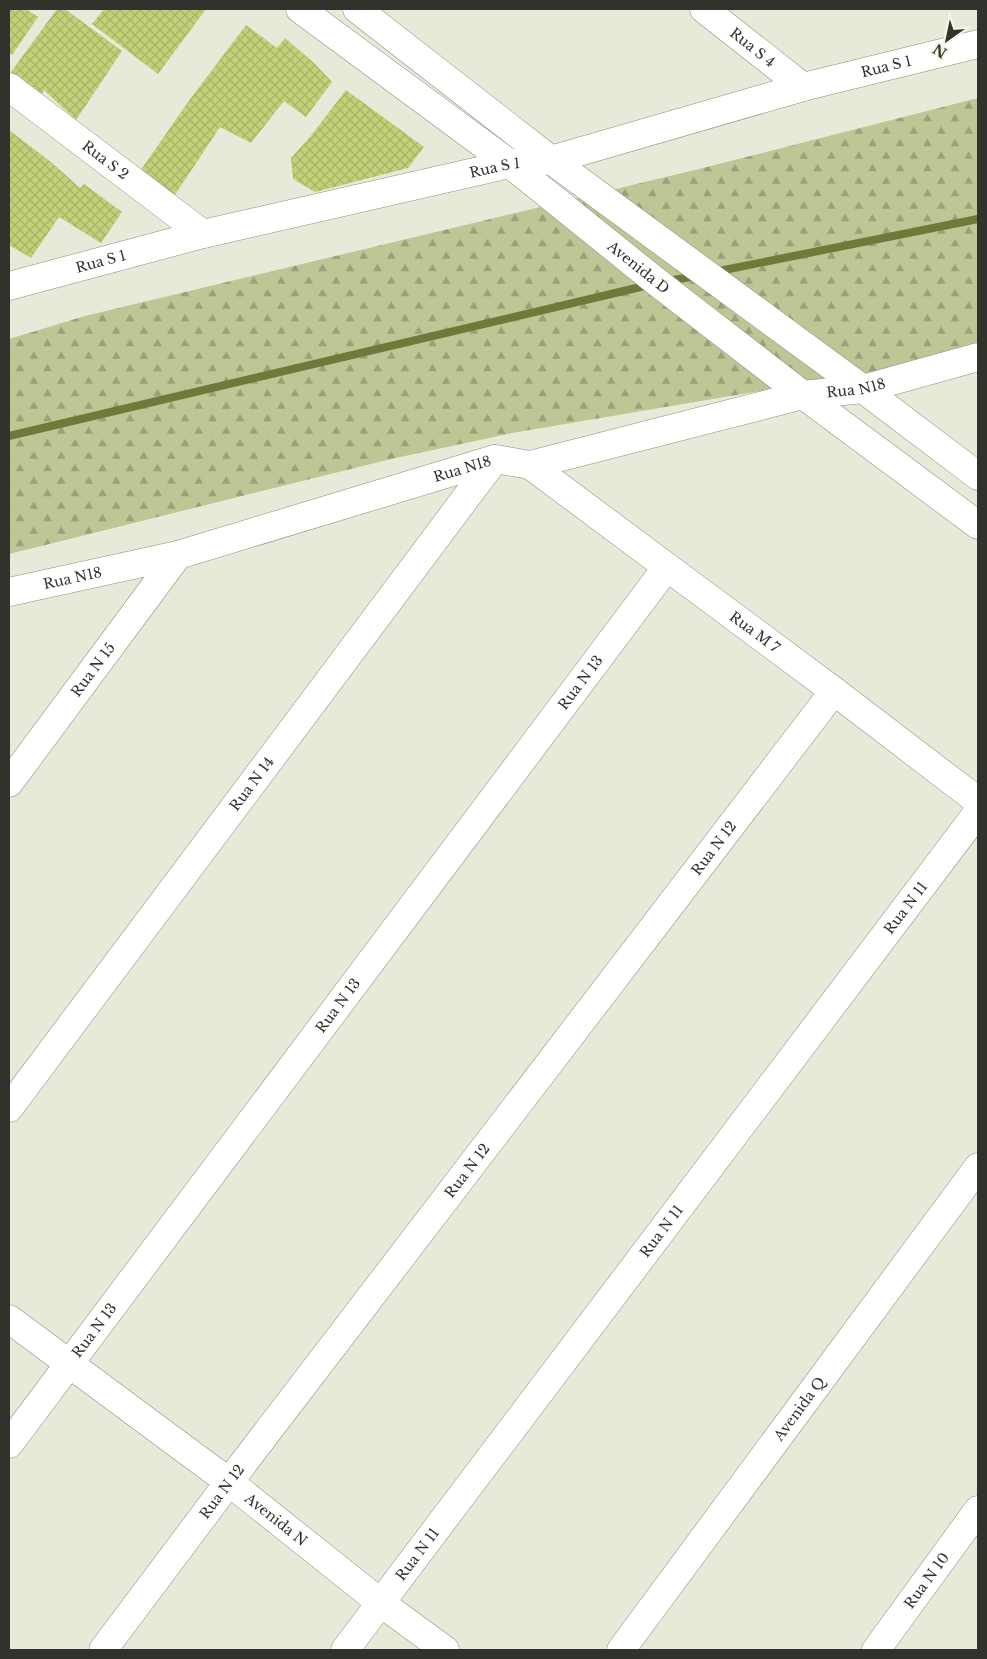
<svg xmlns="http://www.w3.org/2000/svg" width="987" height="1659" font-family="'Libre Baskerville',serif">
<defs>
<pattern id="forest-firs" width="22" height="20" patternUnits="userSpaceOnUse" patternTransform="scale(1.25)"><rect width="22" height="20" fill="#bdc694"/><path d="M5 1l3.5 6h-7zM16 11l3.5 6h-7z" fill="#9aa179"/></pattern>
<pattern id="building-cross-hatch" width="8" height="8" patternUnits="userSpaceOnUse" patternTransform="scale(1.25)"><rect width="8" height="8" fill="#c2d077"/><path d="M0 0l8 8M0 8l8-8" fill="none" stroke="#a7b367"/></pattern>
</defs>
<rect width="100%" height="100%" fill="#e6ead8"/>
<path fill="url(#forest-firs)" d="M978,98v261l-160,22 -306,52 -121,26 -382,95v-215l76,-23 614,-147z"/>
<g fill="none" stroke-linecap="round" stroke-linejoin="round">
<path stroke="#707939" stroke-width="8" d="M714,272l264,-53
M668,281l28,-5
M9,436l640,-151"/>
</g>
<path fill="url(#building-cross-hatch)" d="M9,9h17l12,8 -26,38 -3,-2z
M57,9h8l57,42 -46,69 -32,-30 -3,6 -30,-24z
M104,9h102l-48,65 -66,-50z
M246,25l31,23 8,-10 29,25 18,19 -26,35 -22,-16 -33,42 -31,-16 -49,74 -35,-24 52,-75z
M346,90l78,57 -16,21 -93,24 -22,-13 -2,-21 19,-21z
M9,130l42,32 29,26 4,-4 38,28 -21,31 -42,-26 -28,41 -22,-13z"/>
<g fill="none" stroke-linecap="round" stroke-linejoin="round">
<g stroke="#8b8f7e" stroke-width="29">
<g id="street">
<path id="s1" d="M300,9l210,155 148,119 145,112 175,130"/>
<path d="M357,9l194,151 312,229 115,87"/>
<path id="s2" d="M704,9l99,78"/>
<path id="s3" d="M9,87l194,147"/>
<path id="s4" d="M9,286l194,-52 307,-70 41,-4 252,-73 175,-43"/>
<path id="s5" d="M530,465l304,226 144,110"/>
<path id="s6" d="M9,592l169,-37 317,-96 35,6 273,-70 60,-6 115,-32"/>
<path id="s7" d="M9,783l169,-228"/>
<path id="s8" d="M9,1108l486,-649"/>
<path id="s9" d="M9,1319l220,163 152,121 64,47"/>
<path id="s10" d="M9,1444l658,-877"/>
<path id="s11" d="M103,1650l126,-168 605,-791"/>
<path id="s12" d="M345,1650l633,-838"/>
<path id="s13" d="M621,1650l357,-483"/>
<path id="s14" d="M876,1650l102,-140"/>
</g>
</g>
<use href="#street" stroke="#fff" stroke-width="28"/>
</g>
<g text-anchor="middle" dominant-baseline="central" stroke-width="5" stroke-linejoin="round" paint-order="stroke">
<g font-size="14" fill="#31322b" stroke="#f4f8e5">
<text stroke="none"><textPath href="#s2" startOffset="62">Rua S 4</textPath></text>
<text stroke="none"><textPath href="#s4" startOffset="905">Rua S 1</textPath></text>
<text stroke="none"><textPath href="#s3" startOffset="121">Rua S 2</textPath></text>
<text stroke="none"><textPath href="#s4" startOffset="500">Rua S 1</textPath></text>
<text stroke="none"><textPath href="#s4" startOffset="95">Rua S 1</textPath></text>
<text stroke="none"><textPath href="#s1" startOffset="426">Avenida D</textPath></text>
<text stroke="none"><textPath href="#s6" startOffset="875">Rua N18</textPath></text>
<text stroke="none"><textPath href="#s6" startOffset="470">Rua N18</textPath></text>
<text stroke="none"><textPath href="#s6" startOffset="65">Rua N18</textPath></text>
<text stroke="none"><textPath href="#s5" startOffset="280">Rua M 7</textPath></text>
<text stroke="none"><textPath href="#s7" startOffset="141">Rua N 15</textPath></text>
<text stroke="none"><textPath href="#s10" startOffset="952">Rua N 13</textPath></text>
<text stroke="none"><textPath href="#s8" startOffset="405">Rua N 14</textPath></text>
<text stroke="none"><textPath href="#s11" startOffset="1008">Rua N 12</textPath></text>
<text stroke="none"><textPath href="#s12" startOffset="930">Rua N 11</textPath></text>
<text stroke="none"><textPath href="#s10" startOffset="548">Rua N 13</textPath></text>
<text stroke="none"><textPath href="#s11" startOffset="602">Rua N 12</textPath></text>
<text stroke="none"><textPath href="#s12" startOffset="525">Rua N 11</textPath></text>
<text stroke="none"><textPath href="#s10" startOffset="142">Rua N 13</textPath></text>
<text stroke="none"><textPath href="#s13" startOffset="300">Avenida Q</textPath></text>
<text stroke="none"><textPath href="#s11" startOffset="198">Rua N 12</textPath></text>
<text stroke="none"><textPath href="#s9" startOffset="334">Avenida N</textPath></text>
<text stroke="none"><textPath href="#s12" startOffset="120">Rua N 11</textPath></text>
<text stroke="none"><textPath href="#s14" startOffset="86">Rua N 10</textPath></text>
</g>
</g>
<rect width="987" height="1659" fill="none" stroke="#31322b" stroke-width="20"/>
<g transform="translate(947 40) rotate(213)" stroke="#f4f8e5" stroke-width="4" paint-order="stroke">
<path d="M0-4L9 19L0 12L-9 19Z" fill="#31322b"/>
<text y="-8" font-size="14" font-weight="bold" text-anchor="middle" fill="#31322b">N</text>
</g>
</svg>
